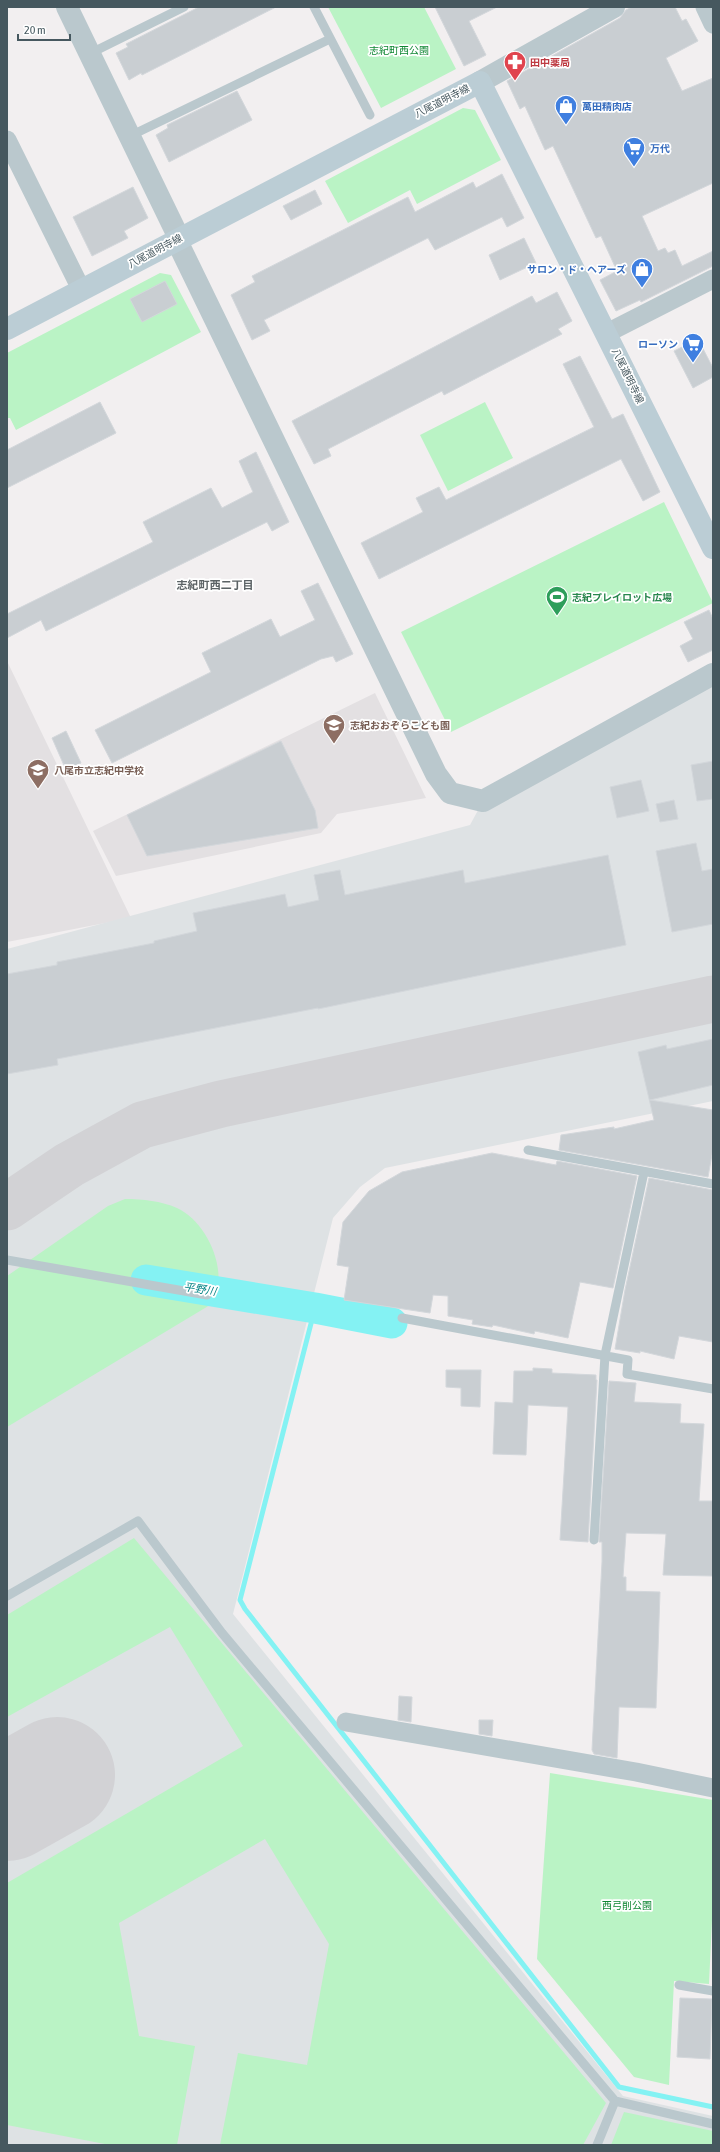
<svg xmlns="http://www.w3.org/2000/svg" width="720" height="2152" font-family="'Asap Condensed','Noto Sans JP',sans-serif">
<rect width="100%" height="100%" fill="#f2eff0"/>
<path fill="#e3e0e2" d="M7,661l124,257 -124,24z
M375,693l51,105 -89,16 -16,19 -205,43 -23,-45z"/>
<path fill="#dee2e4" d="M713,674v427l-328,67 -25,19 -27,31 -100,396 390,482 90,20v29h-706v-1196l463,-124 13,-24z"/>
<path fill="#baf3c5" d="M328,7h96l32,62 -75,39z
M463,108l12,2 26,50 -84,44 -7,-14 -62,33 -23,-42z
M160,273l11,2 30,57 -185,98 -6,-12h-3v-65z
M485,402l28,56 -65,33 -28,-56z
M664,502l49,101 -262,129 -50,-100z
M125,1199c18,0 36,2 52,9 31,14 55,68 33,97l-203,122v-151l101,-70z
M134,1538l472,565 -23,42h-363l18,-92 69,12 22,-121 -64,-105 -146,84 20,113 56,10 -18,99h-67l-103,-20v-242l236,-137 -73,-119 -163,90v-102z
M550,1773l163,27v99l-4,85 -35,-3 -5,104 -35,-8 -97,-118z
M624,2112l89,19v14h-102z"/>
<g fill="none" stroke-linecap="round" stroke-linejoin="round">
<path stroke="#84f2f3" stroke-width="5" d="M315,1308l-75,292 5,9 374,478 94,20"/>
<path stroke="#84f2f3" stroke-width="31" d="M146,1280l169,28 77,15"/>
<path stroke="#d2d2d5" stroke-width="47" d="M7,1207l62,-42 73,-40 79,-21 492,-105"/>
<path stroke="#d2d2d5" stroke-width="116" d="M7,1803l50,-28"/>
</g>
<path fill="#c9ced2" stroke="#d3d7db" d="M199,7h77l-134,68 -1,-2 -12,7 -13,-27 12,-6 -2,-3z
M435,7h62l-28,14 17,34 -22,11z
M632,7h43l7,14 4,-2 12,22 -32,17 16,33 31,-13v105l-71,33 16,35 7,-3 3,5 7,-3 7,16 31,-15v15l-72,36 -1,-2 -24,11 -16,-31 17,-9 -16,-35 -5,2 -43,-92 -8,4 -20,-44 -5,3 -13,-28 113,-63 6,-8z
M237,91l15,29 -83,42 -13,-27 12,-7 -1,-3z
M502,174l22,44 -17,9 -5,-10 -67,33 -7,-12 -164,82 6,11 -18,9 -21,-45 24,-13 -3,-6 156,-79 7,15 58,-30 3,6z
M133,187l15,31 -24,13 4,7 -36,18 -19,-39z
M315,190l7,14 -31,16 -8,-14z
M524,238l12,25 -36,17 -11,-25z
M165,281l12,23 -35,18 -12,-23z
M557,292l15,29 -14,8 4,5 -118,61 -2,-4 -114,58 3,7 -17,8 -22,-43 240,-125 4,7z
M698,339l15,29v9l-20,11 -19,-37z
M580,356l32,63 11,-5 37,78 -17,9 -22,-42 -242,120 -18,-36 62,-31 -7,-14 23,-11 7,13 148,-73 -31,-63z
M100,402l16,31 -109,55v-38z
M256,452l33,70 -17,9 -5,-9 -221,109 -5,-11 -34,18v-24l146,-72 -10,-20 68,-34 11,20 31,-16 -14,-31z
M318,583l35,71 -17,8 -3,-6 -12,3 -209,104 -17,-33 116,-58 -9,-19 69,-34 9,18 35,-17 -14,-29z
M709,610l4,9v31l-25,12 -8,-16 13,-7 -9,-17z
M66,731l15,32 -15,7 -14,-32z
M281,741l34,69 3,18 -171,28 -20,-41z
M713,761v38l-16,2 -6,-36z
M641,780l8,31 -32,7 -7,-31z
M674,800l4,19 -18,3 -4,-18z
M696,843l6,28 11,-2v55l-41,8 -16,-81z
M608,855l18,90 -308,64v-1l-261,51 1,6 -51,9v-100l50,-9v-3l97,-19v-2l43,-10 -4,-18 92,-19 3,13 31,-7 -5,-25 26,-5 5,25 118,-25 2,13z
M713,1039v46l-63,15 63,10v39l-5,28 -149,-27 2,-15 53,-8v2l40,-9 -16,-68 28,-7 1,4z
M492,1153l64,12 1,-4 80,15 -24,112 -33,-6 -12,56 -33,-7 -1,3 -41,-9 -1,2 -20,-3 1,-4 -25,-4v-20l-15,-1 -3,18 -86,-13 5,-33 -12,-2 6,-43 26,-31 33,-19z
M649,1178l64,12v152l-34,-6 -5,23 -34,-8v2l-25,-4 10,-59z
M533,1368l19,1v4l44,2v5h1l-9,162 -28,-2 8,-133 -40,-2 -2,50 -33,-1 2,-52 18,1 1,-32h19z
M446,1370h35l-1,37 -19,-1v-18l-15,-1z
M609,1381l27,2 -2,19 47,2 -1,19 24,1 -5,77h14v75l-50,-1 3,-41 -40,-1 -3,44h3v14l34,1 -4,116 -37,-1 -2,51 -23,-4 -2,-4 10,-188v-20h-3z
M399,1696l13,1 -1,25 -13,-2z
M479,1720h14l-1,16 -13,-2z
M680,1998l32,1 -2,60 -33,-2z"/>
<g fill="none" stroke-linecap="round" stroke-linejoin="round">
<path stroke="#bac8cd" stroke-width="9" d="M314,7l56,108
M89,54l95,-47
M130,136l200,-97
M528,1150l185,34
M7,1260l200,35
M402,1318l226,42 -1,14 86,15
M594,1540l11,-185 39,-183
M7,1596l131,-75 84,112 393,468 98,23
M679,1985l34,6
M597,2145l18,-44"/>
<path stroke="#bac8cd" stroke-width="19" d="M705,7l8,17
M7,140l75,151
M607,333l106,-54
M346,1722l290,50 77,16"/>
<path stroke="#bac8cd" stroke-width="22" d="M67,7l112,231
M480,82l134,-75
M176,239l260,535 14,19 33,8 230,-127"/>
<path stroke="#bbcdd5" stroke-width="22" d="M7,329l473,-247 233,466"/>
</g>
<defs>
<g id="pharmacy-pin" transform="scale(1.15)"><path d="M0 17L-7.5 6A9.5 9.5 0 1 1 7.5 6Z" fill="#e0444e" stroke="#fff"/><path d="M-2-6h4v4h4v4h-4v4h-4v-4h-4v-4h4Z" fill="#fff"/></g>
<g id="shop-pin" transform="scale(1.15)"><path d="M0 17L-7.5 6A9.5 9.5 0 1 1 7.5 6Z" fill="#3f7fe0" stroke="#fff"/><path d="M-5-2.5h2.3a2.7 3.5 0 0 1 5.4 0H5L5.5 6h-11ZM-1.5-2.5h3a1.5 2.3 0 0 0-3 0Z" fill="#fff"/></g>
<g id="supermarket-pin" transform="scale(1.15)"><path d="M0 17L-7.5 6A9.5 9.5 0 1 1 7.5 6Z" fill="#3f7fe0" stroke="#fff"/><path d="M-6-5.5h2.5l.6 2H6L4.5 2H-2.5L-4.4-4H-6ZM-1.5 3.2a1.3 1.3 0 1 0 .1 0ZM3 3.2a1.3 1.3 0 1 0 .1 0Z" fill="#fff"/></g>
<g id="stadium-pin" transform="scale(1.15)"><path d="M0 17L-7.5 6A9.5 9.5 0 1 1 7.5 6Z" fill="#2e9e5b" stroke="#fff"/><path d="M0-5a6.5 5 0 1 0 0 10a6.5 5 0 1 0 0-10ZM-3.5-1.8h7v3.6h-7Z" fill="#fff"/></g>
<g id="school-pin" transform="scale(1.15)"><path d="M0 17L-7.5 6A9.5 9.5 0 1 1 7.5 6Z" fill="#8d6e63" stroke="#fff"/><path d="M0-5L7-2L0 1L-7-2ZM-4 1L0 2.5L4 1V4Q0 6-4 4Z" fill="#fff"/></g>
</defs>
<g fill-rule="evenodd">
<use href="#pharmacy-pin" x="515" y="62"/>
<use href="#shop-pin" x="566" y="106"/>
<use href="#supermarket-pin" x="634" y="148"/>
<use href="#shop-pin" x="642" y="269"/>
<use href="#supermarket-pin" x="693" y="344"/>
<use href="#stadium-pin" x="557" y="597"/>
<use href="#school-pin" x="334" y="725"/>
<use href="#school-pin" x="38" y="770"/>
</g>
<g text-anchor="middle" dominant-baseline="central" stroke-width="3.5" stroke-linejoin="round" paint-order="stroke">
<g font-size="10" fill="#0f8733" stroke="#fff">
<text x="399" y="50">志紀町西公園</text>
<text x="627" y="1905">西弓削公園</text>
</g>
<g font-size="10" font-weight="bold" fill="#be3a42" stroke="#fff" text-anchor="start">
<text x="530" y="62">田中薬局</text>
</g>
<g font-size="10" fill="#46585f" stroke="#fff">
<text transform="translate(442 101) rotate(-27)">八尾道明寺線</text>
<text transform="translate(155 251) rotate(-28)">八尾道明寺線</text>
<text transform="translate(628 376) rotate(64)">八尾道明寺線</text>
</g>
<g font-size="10" font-weight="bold" fill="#366cbe" stroke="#fff" text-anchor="start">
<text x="582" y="106">萬田精肉店</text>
<text x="650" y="148">万代</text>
<text x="626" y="269" text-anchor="end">サロン・ド・ヘアーズ</text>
<text x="678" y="344" text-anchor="end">ローソン</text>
</g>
<g font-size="10" font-weight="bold" fill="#27864d" stroke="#fff" text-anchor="start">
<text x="572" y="597">志紀プレイロット広場</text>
</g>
<g font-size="10" font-weight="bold" fill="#785e54" stroke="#fff" text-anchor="start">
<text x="350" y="725">志紀おおぞらこども園</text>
<text x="54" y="770">八尾市立志紀中学校</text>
</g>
<g font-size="11" font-weight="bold" fill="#5b6265" stroke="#fff">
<text x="215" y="585">志紀町西二丁目</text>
</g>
<g font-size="11" font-style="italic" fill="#068485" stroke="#fff">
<text transform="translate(200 1289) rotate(9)">平野川</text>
</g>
</g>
<rect width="720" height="2152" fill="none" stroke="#46585f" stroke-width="16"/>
<path d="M18 34v6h52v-6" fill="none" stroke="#46585f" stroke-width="2"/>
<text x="24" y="34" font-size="12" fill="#46585f" stroke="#ffffff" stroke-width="3" paint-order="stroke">20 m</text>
</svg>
